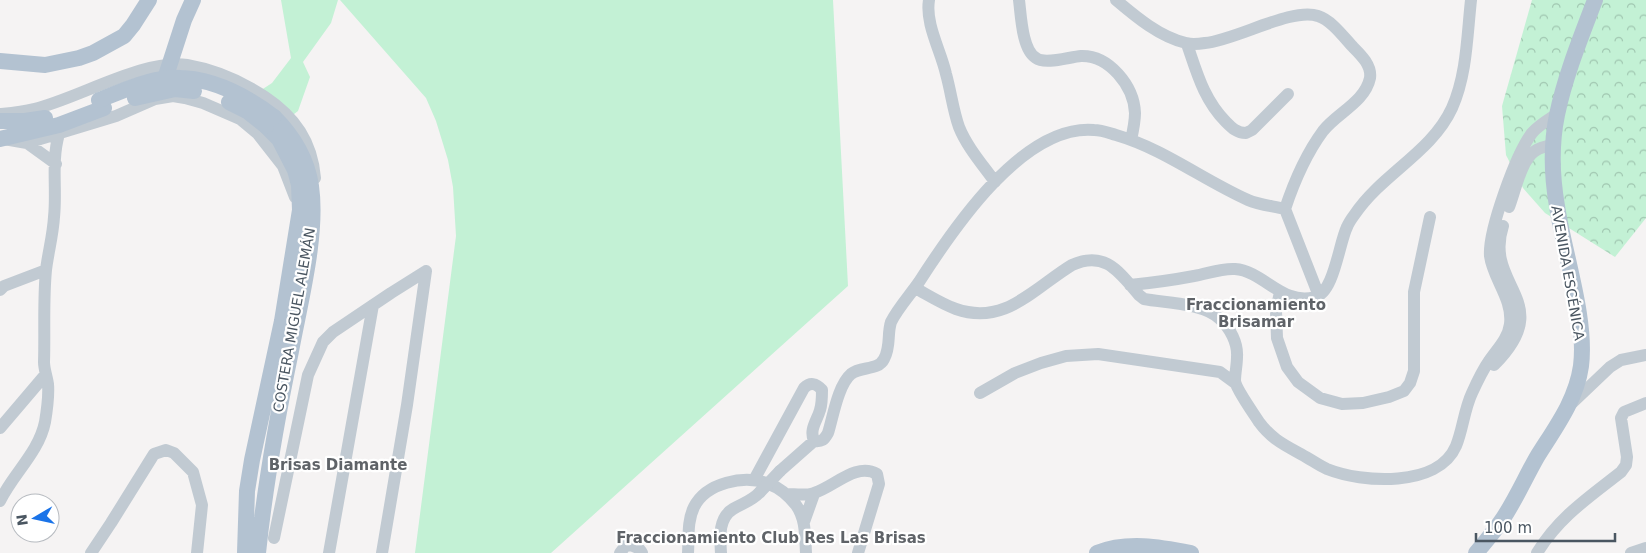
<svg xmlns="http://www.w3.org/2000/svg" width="1646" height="553" font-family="'DejaVu Sans',sans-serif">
<defs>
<pattern id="forest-crowns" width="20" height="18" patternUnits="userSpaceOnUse" patternTransform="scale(1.25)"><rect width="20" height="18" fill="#c3f1d5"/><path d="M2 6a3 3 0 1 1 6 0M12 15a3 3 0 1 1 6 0" fill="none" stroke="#a0c6b0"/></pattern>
</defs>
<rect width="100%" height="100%" fill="#f5f3f3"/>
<path fill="url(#forest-crowns)" d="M1532,0h114v218l-31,39 -70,-44 -22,-25 -17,-33 -4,-49z"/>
<path fill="#c3f1d5" d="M281,0h57l-7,23 -28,39 7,15 -12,34 -13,10 -33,-25 20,-13 19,-25z
M340,0h493l15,286 -297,267h-136l41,-317 -3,-49 -5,-27 -12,-39 -10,-23z"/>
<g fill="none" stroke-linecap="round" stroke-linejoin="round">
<path stroke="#c1cad2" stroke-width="12" d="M929,0c-4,24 12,51 17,74 5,18 7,36 13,53 8,20 23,37 36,55
M1019,0c2,15 3,50 17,58 9,7 33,-1 45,-2 28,-1 53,30 54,57 0,9 -2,18 -4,27
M1116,0c20,17 44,37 70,43 6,2 13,1 19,0 31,-3 87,-36 113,-27 13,4 25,20 34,30 8,8 20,19 18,32 -5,24 -33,35 -47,53 -17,23 -29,51 -38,78l34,87
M1187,44c10,29 17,56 39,78 6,6 11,11 20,11l6,-3 36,-36
M0,114c11,-1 23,-2 34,-5 43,-10 111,-51 153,-44 29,5 54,16 78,32 30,20 47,45 50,81
M4,139l23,4 89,-27 39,-17 18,-3 12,2 18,5 37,16 18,15 25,32 12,31
M27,143l29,21
M1509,207c6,-15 12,-47 26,-56 5,-4 12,-5 19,-6
M1130,285c21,-2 43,-5 64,-9 13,-2 27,-8 41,-7 29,2 47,37 80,28 19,-4 24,-54 32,-70 2,-5 5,-9 8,-13 27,-40 77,-62 97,-106 15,-34 15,-72 19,-108
M915,288c13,7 27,16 41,21 49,17 78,-21 116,-44 33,-15 47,7 67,30l5,4c22,4 60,4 76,20 10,9 18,24 17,38 0,8 -2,16 -2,24 1,8 19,33 24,41 14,19 28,24 47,35 7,4 14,9 21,12 35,14 111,19 129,-23 7,-17 8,-36 16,-53 5,-11 10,-22 17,-32 8,-12 19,-22 21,-37 3,-25 -17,-45 -20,-68 -2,-25 26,-102 42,-123 7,-8 16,-13 25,-19
M0,290l4,-4 42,-16
M1280,292l-4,19 1,27 10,29 11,15 22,16 22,6 21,-1 26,-6 15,-6 6,-8 4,-12v-79l16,-75
M1494,365c64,-64 -11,-78 9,-139
M980,393l35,-20 26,-10 25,-7 32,-2 122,18 15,11
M1569,406l41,-39 11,-7 25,-5
M0,428l46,-54
M780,471l34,-30
M754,480l50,-92c6,-6 12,-5 18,2 0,7 0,14 -2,20 -3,11 -11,19 -6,31 8,1 10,-1 14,-8 5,-16 10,-48 23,-59 10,-8 27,-3 33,-15 7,-12 3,-25 7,-37 7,-14 19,-27 28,-40 34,-53 104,-158 175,-152 8,0 15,3 22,5 48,14 87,45 132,65 11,5 25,6 37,9
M786,494c9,0 20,2 28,-1 20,-6 42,-31 63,-19l2,10 -21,69
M0,501c13,-27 39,-49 45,-79 2,-12 4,-26 3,-38 -1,-7 -4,-15 -4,-22 1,-31 -1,-61 2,-92 2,-17 7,-35 8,-53 3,-27 -3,-56 5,-83
M804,522l10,-28
M274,538l34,-163 15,-33 10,-10 58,-39 35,-22
M91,553l20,-30 43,-69 12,-4 8,3 19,19 9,33 -5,48
M329,553l44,-248
M382,553l25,-148 19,-134
M620,553l6,-8c6,0 13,2 16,8
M688,553c1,-15 -1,-32 6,-46 12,-24 50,-33 75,-23 11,4 20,12 27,21 10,14 9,31 10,48
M721,553c-1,-15 -3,-35 12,-44 10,-6 19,-8 27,-17
M1537,553c22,-36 51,-55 84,-81l5,-7 1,-8 -6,-39 3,-6 22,-9
M1631,553l15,-5"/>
<path stroke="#b3c2d1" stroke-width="16" d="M0,61l45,4 34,-7 14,-5 31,-17 9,-11 16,-25
M161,91l23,-71 9,-20
M0,121h25l20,-3
M0,139l59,-14 45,-17
M245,553l2,-62 5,-31 30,-139 18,-111 -1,-25 -4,-15 -16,-31 -13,-13
M258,553c7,-68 19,-135 33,-202 9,-49 27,-116 20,-165 -4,-27 -18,-50 -37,-69
M1097,553c30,-12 63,-6 94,0
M1476,553c9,-11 18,-21 26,-33 13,-19 23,-42 35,-63 18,-29 39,-56 44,-91 6,-48 -17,-112 -24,-160 -5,-29 -6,-62 0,-91 8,-39 24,-78 38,-115"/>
<path stroke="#c1cad2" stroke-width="12" d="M760,492l20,-21"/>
<path stroke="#b3c2d1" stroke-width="16" d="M135,98l40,-9 19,2
M99,100c23,-9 47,-20 71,-22 38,-2 75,17 104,39
M229,102l18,9 19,15"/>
</g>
<g text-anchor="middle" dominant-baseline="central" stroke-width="4.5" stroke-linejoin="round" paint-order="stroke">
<g font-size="14" fill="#4a5661" stroke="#fff">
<text transform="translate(1568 273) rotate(80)">AVENIDA ESCÉNICA</text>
<text transform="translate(294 320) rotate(-80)">COSTERA MIGUEL ALEMÁN</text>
</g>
<g font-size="15" font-weight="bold" fill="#5f6368" stroke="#fff">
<text x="1256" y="305">Fraccionamiento<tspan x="1256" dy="17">Brisamar</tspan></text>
<text x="338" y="465">Brisas Diamante</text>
<text x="771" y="538">Fraccionamiento Club Res Las Brisas</text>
</g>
</g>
<g transform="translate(35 518) rotate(261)"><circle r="24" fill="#ffffff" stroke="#b7bbc0"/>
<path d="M0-4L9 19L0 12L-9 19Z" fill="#1a73e8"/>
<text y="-8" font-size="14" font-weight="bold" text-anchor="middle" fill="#4a5661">N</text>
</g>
<path d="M1476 533v8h139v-8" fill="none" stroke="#4a5661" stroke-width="2.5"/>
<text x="1484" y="533" font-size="15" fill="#4a5661" stroke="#ffffff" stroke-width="4" paint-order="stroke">100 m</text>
</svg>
